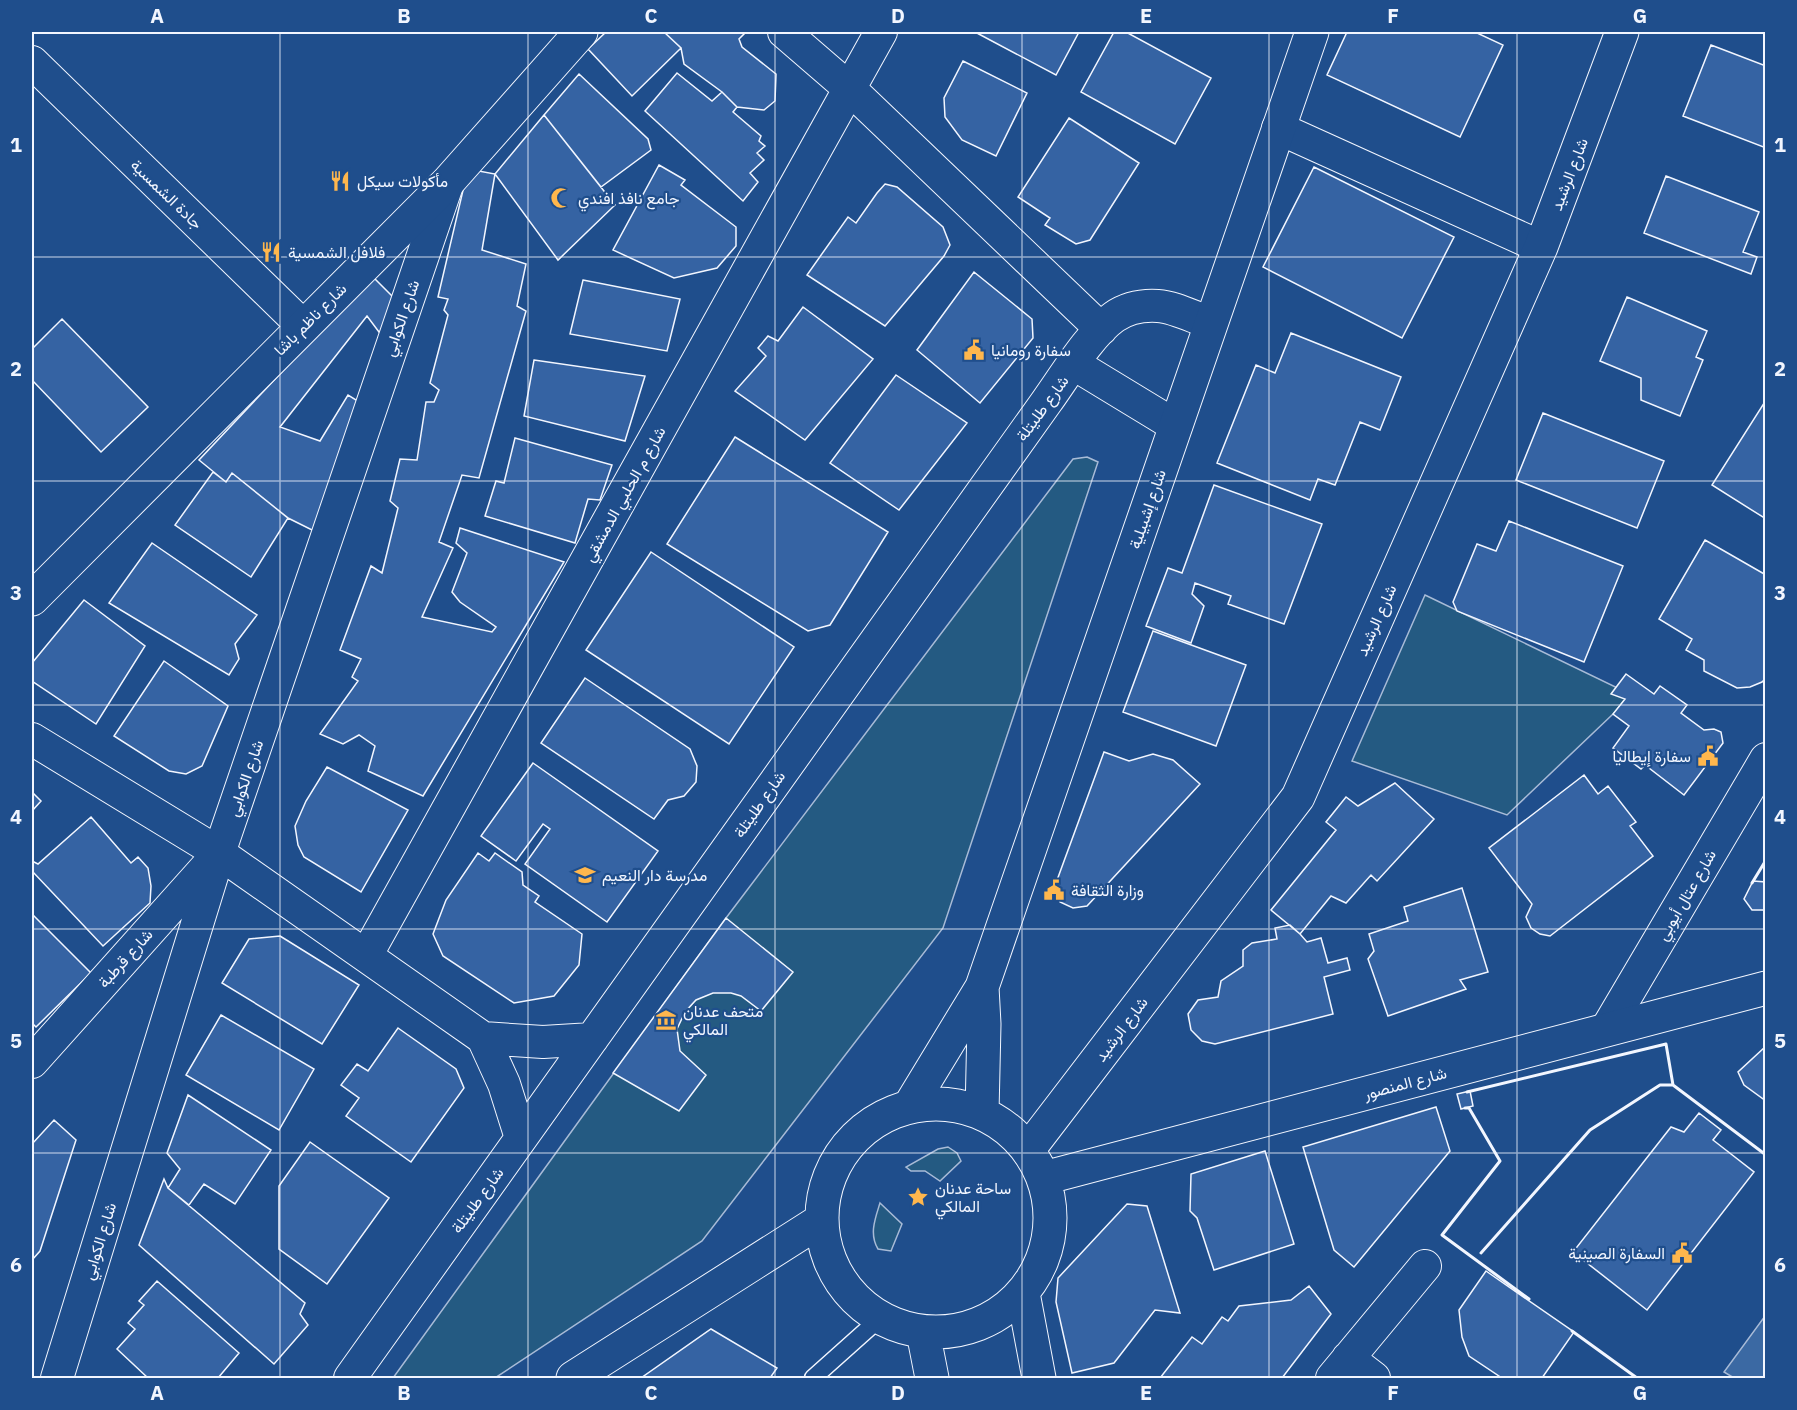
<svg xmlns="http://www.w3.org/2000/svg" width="1797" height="1410" font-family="'IBM Plex Sans',Vazirmatn,sans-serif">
<rect width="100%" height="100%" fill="#1f4e8c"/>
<path fill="#245a82" stroke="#a8bbd7" stroke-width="1.5" d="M1087,457l11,5 -155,466 -241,313 -207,137h-102l333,-460 347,-459z
M1425,595l205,99 -17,20 -106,101 -155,-54z
M948,1147l9,6 4,8 -21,20 -15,-10h-14l-5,-4 32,-18z
M880,1203l22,21 -11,27 -13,-2c-9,-15 -3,-30 2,-46z"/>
<path fill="#3b69a3" stroke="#a8bbd7" stroke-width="1.5" d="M1765,1316v62h-31l-10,-6z"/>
<path fill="#3563a3" stroke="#f2f6ff" stroke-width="1.5" d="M606,32h58l17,16 -49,48 -44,-47z
M664,32h82l-7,7 3,8 34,27 -1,27 -11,9 -27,-3 -15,-15 -38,-28 -3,-16z
M975,32h104l-23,43z
M1114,32h12l85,46 -36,66 -94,-52z
M1347,32h128l28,13 -43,92 -133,-62z
M1711,45l55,21v82l-83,-32z
M963,61l64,32 -31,63 -34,-16 -17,-23 -1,-19z
M677,73l35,28 10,-9 15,15 -4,5 28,24 -2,5 6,5 -8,7 7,7 -14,13 8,9 -15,19 -98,-90z
M579,74l69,65 3,11 -50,37 -57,-72z
M544,115l71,90 -57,55 -63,-86z
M1069,118l70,45 -49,77 -14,4 -31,-19 5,-7 -32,-21z
M659,165l26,15 -4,5 55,42v19l-19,22 -43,10 -61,-28z
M1314,167l140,70 -52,101 -139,-71z
M468,169l27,5 -13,76 44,14 -9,42 9,5 -47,167 -17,-3 -23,67 14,6 -31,69 70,15 4,-5 -36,-25 -8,-10 15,-39 -11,-10 4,-15 104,34 -141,234 -55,-25 7,-25 -16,-11 -16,9 -23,-10 38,-53 -6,-4 9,-18 -21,-9 31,-84 11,7 16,-65 -8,-7 10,-42 17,1 9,-58h8l5,-12 -9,-7 18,-68 -4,-5 4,-11 -10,-2z
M1666,176l93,36 -16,40 14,5 -6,17 -107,-41z
M885,184l12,3 46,40 7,18 -6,11 -59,70 -78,-51 41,-58 8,6 21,-30z
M974,272l58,47 1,19 -53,65 -63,-53z
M372,276l24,24 -5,26 -12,6 -12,-16 -87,111 40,14 28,-46 18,11 -46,128 -32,-16 -56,-45 -6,9 -27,-22z
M583,280l97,19 -13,52 -97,-17z
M1627,297l80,34 -11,26 7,3 -23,56 -39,-16v-22l-41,-17z
M803,307l70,52 -68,81 -70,-49 31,-35 -8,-8 10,-12 10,5z
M62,319l86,88 -47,45 -69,-72v-31z
M1291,333l110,44 -21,53 -20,-8 -25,63 -17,-6 -8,21 -93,-37 39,-98 19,8z
M534,360l111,16 -20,65 -101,-25z
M896,375l71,48 -68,87 -69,-47z
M1766,400v119l-54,-34z
M1543,413l121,48 -27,67 -121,-48z
M735,437l153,95 -58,93 -22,6 -141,-87z
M515,438l97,27 -12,35 -12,-1 -13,44 -90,-27 11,-35 8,2z
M213,472l13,10 6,-9 56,45 -37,59 -76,-52z
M1214,485l108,39 -38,100 -56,-20 3,-8 -36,-13 -3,11 12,12 -13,37 -45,-17 22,-58 14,5z
M1509,521l114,45 -39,96 -127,-51 -4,-9 24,-58 19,7z
M1705,540l61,35v103l-4,4 -12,5 -13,1 -33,-17v-11l-18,-10 6,-11 -33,-20z
M152,543l105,72 -22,29 4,15 -10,16 -120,-72z
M651,552l143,95 -65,97 -143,-94z
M84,600l61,46 -49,78 -64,-43v-18z
M1153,631l93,34 -30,81 -93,-34z
M164,661l64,45 -26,60 -16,8 -17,-3 -55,-35z
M1626,674l28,20 6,-8 27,19 -6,8 23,17 10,-1 7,3 2,11 -39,52 -39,-30 -4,4 -28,-21 16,-22 -16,-12 12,-15 -14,-5z
M585,678l105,71 7,17 -1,16 -12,14 -16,4 -14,19 -113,-76z
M1104,752l25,9 24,-7 20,6 27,24 -113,122 -14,2 -13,-6 -4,-10v-9z
M533,763l125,88 -51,71 -82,-58 25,-35 -7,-5 -27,37 -35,-25z
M327,767l81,43 -47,82 -57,-35 -6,-12 -3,-19 11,-25z
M1584,775l14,19 10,-8 28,36 -6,4 23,30 -103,80 -10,-2 -9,-6 -5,-11 6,-13 -43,-56z
M1395,783l39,36 -57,62 -6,-6 -25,28 -15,-7 -31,38 -29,-24 65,-80 -10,-8 20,-25 12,9z
M32,792l9,9 -9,10z
M91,817l40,46 7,-6 10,11 3,18 -1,17 -47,43 -71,-75v-10l6,3z
M478,853l11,8 6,-8 27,19 1,13 16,11 -4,6 47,32 -3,31 -25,31 -40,7 -71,-47 -10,-22 13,-34z
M1753,881l13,1v28h-14l-8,-11z
M1462,888l26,84 -28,8 6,9 -78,27 -20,-57 6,-8 -5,-17 39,-13 -4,-14z
M32,914l59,59 -55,54 -4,-4z
M726,918l67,54 -32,39 -20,-15 -10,-3h-18l-17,7 -11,12 -8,17 3,22 26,24 -27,36 -66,-38z
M1290,925l10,9 7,8 14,-4 7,25 19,-5 3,12 -26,7 9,37 -118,30 -13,-3 -11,-11 -3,-16 10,-14 20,-3 3,-16 22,-15v-16l9,-7 25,-4 -2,-11z
M280,936l79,49 -37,59 -100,-61 27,-44z
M221,1015l93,54 -35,61 -93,-55z
M398,1028l58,41 8,19 -53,74 -65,-46 13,-18 -18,-13 16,-21 11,7z
M1765,1047h1v54l-22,-16 -6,-13z
M1470,1091l3,15 -12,3 -4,-15z
M188,1095l83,55 -36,54 -31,-20 -15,21 -21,-17 12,-19 -13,-16z
M1436,1107l14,44 -96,116 -20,-17 -31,-103z
M1699,1113l22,17 -8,10 41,32 -107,138 -74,-58 98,-125 13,5z
M54,1120l22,20 -36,111 -8,9v-116z
M310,1142l79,56 -62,86 -48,-35v-63z
M1265,1151l29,93 -80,26 -17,-52 -7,-7 1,-37z
M164,1179l4,9 137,115 -5,11 8,11 -34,39 -135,-119z
M1127,1204l20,2 33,107 -25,-3 -41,53 -42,10 -16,-71 2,-24z
M1486,1271l88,61 -32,46h-40l-33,-22 -7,-19 -3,-27z
M157,1281l82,72 -21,25h-70l-31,-29 18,-20 -7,-6 16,-18 -5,-4z
M1309,1286l22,28 -49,64h-122l32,-41 10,7 20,-27 6,4 11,-15 52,-6z
M711,1329l66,39 -7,10h-129z"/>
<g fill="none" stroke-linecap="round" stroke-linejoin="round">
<g stroke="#f2f6ff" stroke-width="19">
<path id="service" d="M813,1378l66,-59"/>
</g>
<g stroke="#f2f6ff" stroke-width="34">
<path id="minor" d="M784,32l66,57 251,240
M32,62l271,264
M1278,128l263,119
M1074,364l102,62
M32,739l187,114 264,185 21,46 17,54
M366,956l515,-924
M1606,1030l160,-271
M483,1038l60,4 49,-3
M32,1062l180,-201
M1348,1358l26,20
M57,1378l162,-525 229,-671
M350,1378l697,-977c18,-25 43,-67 67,-84 13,-9 29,-12 44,-11 17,1 37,12 53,17
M1332,1378l93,-112"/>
</g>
<g stroke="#f2f6ff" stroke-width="35">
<path id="secondary" d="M822 1218a114 114 0 1 1 228 0a114 114 0 1 1-228 0Z
M909,1107l73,-120 330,-955
M982,1113l2,-89 -2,-37
M1028,1150l270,-353 243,-550 81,-215
M1044,1178l722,-190
M1023,1293l16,85
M923,1332l9,46
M573,1378l247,-157"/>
</g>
<g stroke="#f2f6ff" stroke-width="35">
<path id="primary" d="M32,599l416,-417 133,-150"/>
</g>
<use href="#service" stroke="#1f4e8c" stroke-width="16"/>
<use href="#minor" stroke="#1f4e8c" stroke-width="32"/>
<use href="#secondary" stroke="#1f4e8c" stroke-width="33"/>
<use href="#primary" stroke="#1f4e8c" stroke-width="33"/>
<path stroke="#f2f6ff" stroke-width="3" d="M1752,883l14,-23
M1467,1092l199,-48 7,41 93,70
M1465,1108h4l31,53 -58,74 87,64
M1481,1253l109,-123 70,-45h13
M1572,1331l65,47"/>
</g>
<path fill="none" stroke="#f2f6ff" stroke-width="1.5" stroke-opacity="0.55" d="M280,32v1346M528,32v1346M775,32v1346M1022,32v1346M1269,32v1346M1517,32v1346M32,257h1734M32,481h1734M32,705h1734M32,929h1734M32,1153h1734"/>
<defs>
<g id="restaurant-bare" transform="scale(1.62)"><path d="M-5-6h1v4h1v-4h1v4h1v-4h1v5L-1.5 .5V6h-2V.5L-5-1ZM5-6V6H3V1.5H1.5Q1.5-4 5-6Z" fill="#ffb74d" stroke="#1f4e8c" stroke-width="2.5" paint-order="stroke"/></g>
<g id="mosque-bare" transform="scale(1.62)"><path d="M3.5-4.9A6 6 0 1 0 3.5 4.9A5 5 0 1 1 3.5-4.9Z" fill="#ffb74d" stroke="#1f4e8c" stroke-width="2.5" paint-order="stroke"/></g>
<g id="civic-bare" transform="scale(1.62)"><path d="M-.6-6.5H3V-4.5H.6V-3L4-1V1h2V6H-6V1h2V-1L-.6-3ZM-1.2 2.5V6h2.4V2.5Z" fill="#ffb74d" stroke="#1f4e8c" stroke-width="2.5" paint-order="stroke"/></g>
<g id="school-bare" transform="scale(1.62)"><path d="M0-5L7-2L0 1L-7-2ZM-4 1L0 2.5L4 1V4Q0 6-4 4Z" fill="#ffb74d" stroke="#1f4e8c" stroke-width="2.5" paint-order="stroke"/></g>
<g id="museum-bare" transform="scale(1.62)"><path d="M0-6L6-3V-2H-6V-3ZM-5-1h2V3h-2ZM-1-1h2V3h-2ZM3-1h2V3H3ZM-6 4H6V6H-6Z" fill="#ffb74d" stroke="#1f4e8c" stroke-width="2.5" paint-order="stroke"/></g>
<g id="sight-bare" transform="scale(1.62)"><path d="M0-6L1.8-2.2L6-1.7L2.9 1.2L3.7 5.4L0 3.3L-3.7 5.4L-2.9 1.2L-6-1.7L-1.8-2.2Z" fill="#ffb74d" stroke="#1f4e8c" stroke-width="2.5" paint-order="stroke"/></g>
</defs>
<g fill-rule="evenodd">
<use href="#restaurant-bare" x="340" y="181"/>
<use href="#mosque-bare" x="561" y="198"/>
<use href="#restaurant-bare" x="271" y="252"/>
<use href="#civic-bare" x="974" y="350"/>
<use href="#civic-bare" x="1708" y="756"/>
<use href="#school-bare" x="585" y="875"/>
<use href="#civic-bare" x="1054" y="890"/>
<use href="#museum-bare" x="666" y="1020"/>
<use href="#sight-bare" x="918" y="1197"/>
<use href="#civic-bare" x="1682" y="1253"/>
</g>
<g text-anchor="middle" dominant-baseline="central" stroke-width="4.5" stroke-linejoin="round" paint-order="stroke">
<g font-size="16" fill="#f2f6ff" stroke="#1f4e8c">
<text transform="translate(1569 174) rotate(-69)">شارع الرشيد</text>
<text transform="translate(167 194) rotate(44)">جادة الشمسية</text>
<text transform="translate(401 318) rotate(-71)">شارع الكوابي</text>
<text transform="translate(310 319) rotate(-45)">شارع ناظم باشا</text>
<text transform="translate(1042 408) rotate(-54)">شارع طليتلة</text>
<text transform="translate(624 494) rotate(-61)">شارع م الحلبي الدمشقي</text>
<text transform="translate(1147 509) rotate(-71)">شارع إشبيلية</text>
<text transform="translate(1376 620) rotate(-66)">شارع الرشيد</text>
<text transform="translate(245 778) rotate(-71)">شارع الكوابي</text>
<text transform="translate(759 804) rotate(-55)">شارع طليتلة</text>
<text transform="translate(1686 895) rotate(-60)">شارع عتال أيوبي</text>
<text transform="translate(125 958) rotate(-48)">شارع قرطبة</text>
<text transform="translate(1121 1029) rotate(-53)">شارع الرشيد</text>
<text transform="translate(1405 1083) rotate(-15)">شارع المنصور</text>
<text transform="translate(477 1200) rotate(-54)">شارع طليتلة</text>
<text transform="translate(99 1241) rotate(-73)">شارع الكوابي</text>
</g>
<g font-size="16" fill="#f2f6ff" stroke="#1f4e8c" text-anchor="start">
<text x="357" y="181">مأكولات سيكل</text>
<text x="578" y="198">جامع نافذ افندي</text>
<text x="288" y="252">فلافل الشمسية</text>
<text x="991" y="350">سفارة رومانيا</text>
<text x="1691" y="756" text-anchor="end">سفارة إيطاليا</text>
<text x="602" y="875">مدرسة دار النعيم</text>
<text x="1071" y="890">وزارة الثقافة</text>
<text x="683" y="1011">متحف عدنان<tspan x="683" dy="18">المالكي</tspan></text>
<text x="935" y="1188">ساحة عدنان<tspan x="935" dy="18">المالكي</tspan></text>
<text x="1665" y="1253" text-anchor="end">السفارة الصينية</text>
</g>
</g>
<rect width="1797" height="1410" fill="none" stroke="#1f4e8c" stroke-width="66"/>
<rect x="33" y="33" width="1731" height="1344" fill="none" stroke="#f2f6ff" stroke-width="2"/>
<g font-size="20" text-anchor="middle" font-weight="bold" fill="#f2f6ff">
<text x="157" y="23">A</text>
<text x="404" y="23">B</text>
<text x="651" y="23">C</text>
<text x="898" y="23">D</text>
<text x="1146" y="23">E</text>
<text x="1393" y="23">F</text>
<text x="1640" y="23">G</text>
<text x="16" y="152">1</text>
<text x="1780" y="152">1</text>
<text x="16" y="376">2</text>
<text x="1780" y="376">2</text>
<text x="16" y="600">3</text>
<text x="1780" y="600">3</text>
<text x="16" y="824">4</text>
<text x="1780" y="824">4</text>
<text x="16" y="1048">5</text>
<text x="1780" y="1048">5</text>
<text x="16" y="1272">6</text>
<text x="1780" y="1272">6</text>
<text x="157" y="1400">A</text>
<text x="404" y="1400">B</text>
<text x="651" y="1400">C</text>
<text x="898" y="1400">D</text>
<text x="1146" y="1400">E</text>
<text x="1393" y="1400">F</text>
<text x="1640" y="1400">G</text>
</g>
</svg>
